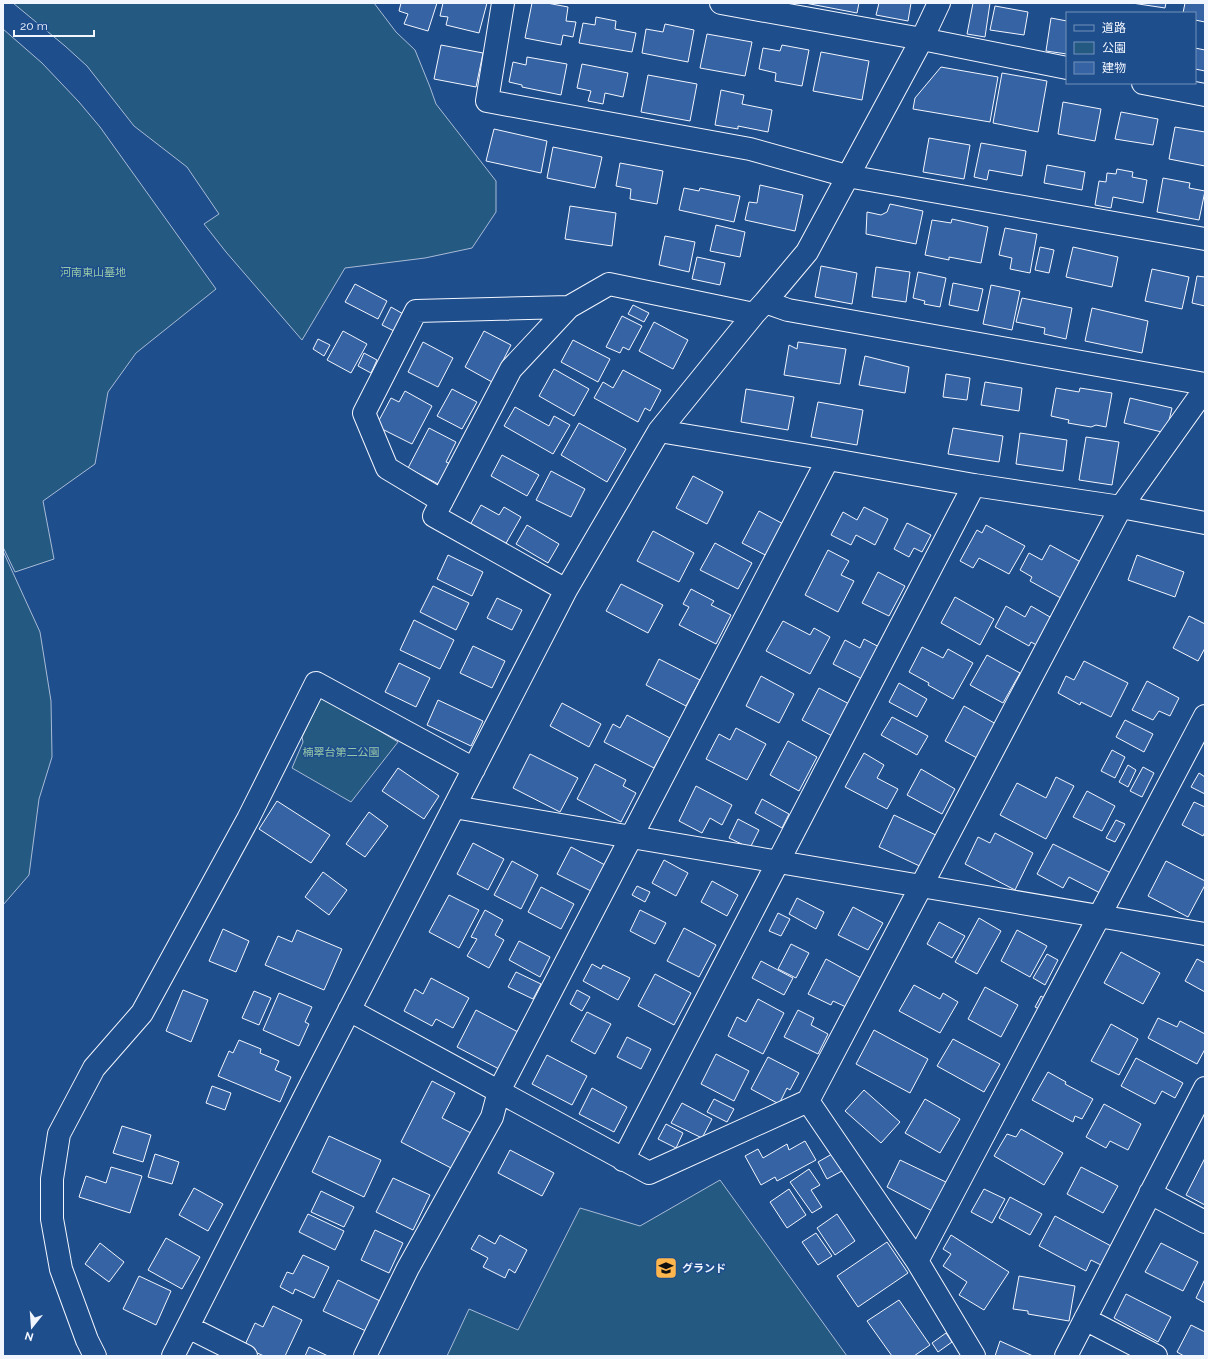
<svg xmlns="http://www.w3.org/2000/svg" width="1208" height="1359" font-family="Raleway,'Noto Sans JP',sans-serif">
<rect width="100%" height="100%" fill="#1f4e8c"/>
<path fill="#245a82" stroke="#a8bbd7" d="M13,3h361l22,29 19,18 15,37 6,17 60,77v31l-24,36 -47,10 -80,10 -43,72 -76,-88 -22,-28 15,-10 -32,-47 -53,-41 -47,-60 -22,-20z
M3,29l39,34 37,39 21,25 116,162 -80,64 -28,39 -13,72 -52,37 11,58 -39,13 -12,-25z
M3,551l37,81 11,69 1,56 -13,42 -10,76 -26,30z
M322,696l76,46 -47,60 -59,-34 11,-26 -1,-5z
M720,1180l127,176h-400l22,-47 49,21 62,-122 60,18z"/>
<path fill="#3563a3" stroke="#f2f6ff" d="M401,3h36l-9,28 -24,-7 4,-10 -9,-3z
M443,3h44l-8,30 -33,-8 2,-8 -8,-1z
M532,3h15l21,4 -2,14 10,1 -3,15 -10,-2 -2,10 -36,-7z
M805,3h54l-2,10z
M879,3h32l-3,18 -32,-6z
M973,3h17l-5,34 -18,-3z
M1132,3h34l-1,5z
M1185,3h20v19l-10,-2v-7h-12z
M995,6l33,6 -4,23 -34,-5z
M596,17l20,4 -1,8 21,4 -4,19 -53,-9 4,-20 12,2z
M1051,18l16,3v33l-21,-3z
M665,24l29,6 -6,32 -46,-9 4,-24 17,3z
M707,34l45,8 -7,34 -45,-8z
M441,45l42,8 -7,34 -42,-8z
M782,45l27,5 -7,36 -27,-5 1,-8 -17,-4 4,-21 17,3z
M1195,48l10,2v21l-10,-2z
M821,52l48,9 -7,39 -49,-9z
M527,57l40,7 -6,31 -39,-8v-2l-13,-3 4,-20 13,3z
M582,64l46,9 -5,24 -18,-4 -2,11 -15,-3 3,-10 -14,-3z
M941,67l57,10 -8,45 -77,-13 2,-11z
M1002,73l45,8 -9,51 -45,-9z
M648,75l49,9 -7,37 -49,-9z
M721,90l23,5 -2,9 30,6 -4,22 -30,-6v3l-23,-4z
M1063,102l38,7 -6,32 -37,-7z
M1121,112l37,7 -5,26 -38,-6z
M1175,127l30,5v34l-36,-7z
M494,129l53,12 -6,32 -55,-12z
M929,138l41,7 -6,34 -41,-7z
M981,143l45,8 -4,25 -33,-6 -2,10 -13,-3z
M553,147l49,10 -7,31 -48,-10z
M620,163l43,8 -6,33 -27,-5 1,-10 -15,-3z
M1047,165l38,7 -3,18 -38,-7z
M1117,169l16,3 -1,5 15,3 -4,23 -30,-6 -2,11 -16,-3 4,-24 7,1 1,-9 9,1z
M1163,178l27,5 -1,5 16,3 -6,29 -42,-8z
M760,185l43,10 -8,36 -50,-11 4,-18 8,1z
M684,188l15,3 1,-3 40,8 -6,26 -55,-12z
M890,204l33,7 -7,33 -50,-10 1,-22 14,3 6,-3z
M570,206l46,7 -4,33 -47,-7z
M952,219l36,8 -7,36 -32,-6v3l-24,-5 7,-35 19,3z
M716,225l29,7 -5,25 -30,-6z
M1005,228l32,6 -7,39 -20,-4 2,-11 -13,-3z
M665,236l30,6 -6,30 -30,-7z
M1040,247l14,3 -5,23 -14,-3z
M1073,247l45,10 -6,30 -46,-10z
M697,257l28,6 -5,22 -28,-6z
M821,266l36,7 -5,31 -37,-7z
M876,267l34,5 -4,30 -34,-5z
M1152,269l37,8 -7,32 -37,-8z
M918,272l28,6 -6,29 -16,-3 1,-3 -12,-3z
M1197,276l8,1v29l-13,-3z
M953,283l30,6 -5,22 -29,-6z
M355,284l32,17 -9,18 -33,-17z
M991,285l29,6 -8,39 -29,-6z
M1022,298l50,10 -6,31 -22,-5 1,-6 -29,-6z
M633,305l16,8 -5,9 -16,-8z
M391,307l14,8 -9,17 -14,-7z
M1092,308l56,13 -6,32 -57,-12z
M622,316l20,10 -13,24 -6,-3 -3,6 -14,-6z
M654,322l34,18 -15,29 -34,-18z
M343,331l24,13 -16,29 -24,-13z
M484,331l27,14 -19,37 -27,-15z
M318,339l12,6 -6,11 -11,-7z
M573,340l37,19 -12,23 -37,-20z
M423,342l30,16 -15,29 -30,-15z
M798,342l48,7 -6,35 -56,-9 5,-30 8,4z
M364,353l13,7 -6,13 -13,-7z
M865,356l44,11 -4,26 -46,-8z
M554,369l35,20 -15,27 -35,-20z
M623,370l38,20 -11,21 -5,-3 -7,14 -44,-24 9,-16 10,6z
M946,374l24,4 -3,22 -24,-3z
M985,382l37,6 -3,23 -38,-6z
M1056,388l23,4 1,-4 32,5 -6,34 -10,-2 -5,2 -23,-4 1,-3 -18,-4z
M452,389l25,13 -15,27 -25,-13z
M746,389l48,8 -6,33 -47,-8z
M405,391l27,15 -20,38 -36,-18 15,-28 8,4z
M1130,398l42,10 -6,25 -42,-10z
M818,402l45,8 -6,35 -46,-8z
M515,407l34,19 5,-10 16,9 -17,29 -49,-28z
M579,423l47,26 -19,33 -46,-27z
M429,428l27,14 -10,20 5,2 -11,21 -32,-17z
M953,428l50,8 -4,26 -51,-8z
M1020,433l47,7 -4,31 -47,-7z
M1086,437l33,5 -7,43 -33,-5z
M502,455l37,20 -12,21 -36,-20z
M551,471l34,18 -14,28 -35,-17z
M693,476l30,16 -16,32 -31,-16z
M481,505l18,10 5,-8 17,10 -16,28 -35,-20z
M864,507l24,12 -13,26 -19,-10 -5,10 -20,-10 12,-23 14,8z
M759,511l28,15 -16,32 -29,-15z
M907,523l24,12 -9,17 -8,-4 -5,9 -15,-8z
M527,525l32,19 -11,19 -32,-19z
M986,525l39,21 -16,28 -30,-16 -6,10 -13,-7 17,-31 5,3z
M653,531l41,22 -15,29 -42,-21z
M715,543l37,20 -14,26 -38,-19z
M1050,545l38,21 -20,36 -38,-21 2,-4 -12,-7 9,-17 13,7z
M828,550l21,11 -8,14 13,6 -16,31 -33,-17z
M448,555l35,17 -11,24 -35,-17z
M1137,555l47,17 -9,25 -47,-17z
M878,572l27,14 -16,30 -27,-13z
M621,584l42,21 -15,28 -42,-22z
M433,586l36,17 -13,27 -36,-18z
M691,589l23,12 -3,4 20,10 -15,29 -37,-19 10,-18 -6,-3z
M955,597l39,22 -14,26 -39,-22z
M497,598l25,12 -10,20 -25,-12z
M1006,606l19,11 6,-11 26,15 -15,27 -11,-6 -2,4 -34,-19z
M1189,616l16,8v24l-7,13 -25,-13z
M414,620l40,20 -14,29 -40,-19z
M783,621l27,14 4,-7 16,9 -20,37 -44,-23z
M864,639l19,10 -17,32 -33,-17 12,-24 15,8z
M473,646l32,15 -13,27 -32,-15z
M922,647l21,11 5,-9 25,14 -20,36 -25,-14 1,-2 -20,-11z
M987,655l33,18 -17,30 -33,-18z
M659,659l41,21 -14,26 -40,-21z
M1084,661l44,22 -17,34 -30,-15 -1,3 -22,-12 8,-17 8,4z
M399,663l31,15 -14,29 -31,-15z
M761,676l33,18 -15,29 -33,-17z
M1147,681l32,17 -9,18 -11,-5 -6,9 -21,-10z
M899,683l28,16 -10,18 -28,-15z
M819,688l32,17 -17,32 -32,-17z
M438,700l45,21 -12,25 -44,-21z
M562,703l39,21 -12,23 -39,-21z
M964,706l32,18 -19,34 -32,-17z
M627,715l43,23 -16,30 -50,-26 9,-18 7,4z
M892,717l36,19 -11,19 -36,-20z
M1125,720l28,14 -9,18 -28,-15z
M736,728l30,16 -19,36 -41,-21 13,-25 11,6z
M788,741l29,16 -18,34 -29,-16z
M1112,750l13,7 -10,21 -14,-7z
M864,753l20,12 -7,13 21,11 -11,20 -42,-22z
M530,754l48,24 -18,34 -47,-24z
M595,764l31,16 -3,6 13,7 -15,29 -44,-23z
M1128,765l8,5 -8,17 -9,-5z
M1143,767l11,6 -12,24 -12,-6z
M398,768l41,28 -15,23 -42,-28z
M921,769l34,20 -13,25 -35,-19z
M1199,773l6,4v17l-14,-7z
M1056,777l18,9 -28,53 -46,-24 17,-32 29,15z
M696,786l36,19 -10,20 -12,-7 -8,15 -23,-12z
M1087,791l28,15 -13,25 -29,-14z
M762,799l27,15 -7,14 -27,-15z
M277,801l53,34 -19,28 -52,-34z
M1194,802l11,5v25l-2,4 -21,-11z
M369,812l19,14 -23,31 -19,-13z
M894,815l48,23 -16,31 -47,-22z
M738,819l21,11 -9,18 -21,-10z
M1116,820l9,4 -10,18 -9,-4z
M995,833l38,20 -18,37 -50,-26 13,-27 12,6z
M473,843l31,16 -16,31 -31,-16z
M1053,844l62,31 -11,20 -35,-18 -6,11 -26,-14z
M571,847l34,18 -14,26 -34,-17z
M664,860l24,13 -12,23 -24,-13z
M512,861l26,14 -17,34 -27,-14z
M1166,861l39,20v4l-17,32 -40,-21z
M323,872l24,18 -18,25 -24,-18z
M712,881l26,14 -11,21 -26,-14z
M637,886l13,6 -5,10 -13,-7z
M541,887l33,17 -13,25 -33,-17z
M449,895l30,15 -20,38 -30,-16z
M797,898l27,14 -8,17 -27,-15z
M853,907l30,16 -15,27 -30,-15z
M485,910l18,10 -8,15 9,5 -15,28 -22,-12 10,-17 -6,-2z
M640,910l26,13 -11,21 -25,-13z
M778,913l12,6 -9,17 -12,-5z
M979,918l22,13 -24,43 -22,-12z
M939,922l26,14 -13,22 -25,-14z
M684,928l32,17 -17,32 -32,-16z
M223,929l26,12 -13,31 -27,-11z
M297,930l45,19 -18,41 -59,-25 13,-29 14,6z
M1017,930l30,16 -17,31 -29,-16z
M519,941l31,16 -10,20 -31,-17z
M791,944l18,9 -13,25 -18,-9z
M1121,952l39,21 -17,31 -39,-21z
M1047,954l11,6 -13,25 -12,-7z
M826,959l35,19 -15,29 -13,-6 -2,4 -23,-11z
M1197,959l8,4v29l-20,-11z
M761,961l32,17 -9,17 -32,-17z
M592,964l9,5 2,-4 27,13 -12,22 -35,-19z
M516,972l25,12 -8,15 -25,-12z
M655,974l36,19 -17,32 -36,-19z
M431,978l38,20 -16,30 -17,-9 -4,7 -28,-15 11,-22 8,5z
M914,985l26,14 3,-6 15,9 -18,31 -41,-22z
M985,987l33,18 -17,32 -33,-18z
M183,990l25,10 -17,42 -25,-11z
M577,990l13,7 -8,14 -12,-7z
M254,991l17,7 -12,27 -17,-7z
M279,993l33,14 -7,15 4,2 -10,22 -36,-16z
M1041,996l11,7 -5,10 -12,-6z
M758,999l26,14 -21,41 -35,-18 9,-19 9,5z
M476,1010l42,22 -19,37 -42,-22z
M798,1010l16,8 -3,7 17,9 -10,20 -34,-17z
M587,1012l24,12 -16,30 -24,-13z
M1158,1018l19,9 3,-6 25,13v15l-8,15 -49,-26z
M1111,1024l27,15 -19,36 -28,-14z
M874,1030l54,29 -18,34 -54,-29z
M627,1037l24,12 -10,20 -24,-12z
M953,1039l47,25 -16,28 -47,-26z
M239,1040l22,9 -1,4 19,8 -4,9 16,7 -11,25 -62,-26 11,-25 4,2z
M716,1054l33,17 -15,30 -33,-17z
M547,1055l40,21 -15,29 -40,-21z
M768,1057l31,16 -9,17 -3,-2 -8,16 -28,-15z
M1136,1058l47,25 -8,15 -13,-7 -7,13 -34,-18z
M1048,1072l18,10 -1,2 28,15 -11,20 -7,-3 -2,6 -41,-22z
M432,1081l23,12 -13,25 29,15 -18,36 -52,-27z
M212,1086l19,7 -6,17 -19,-7z
M592,1088l35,19 -13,25 -35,-18z
M864,1090l36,32 -19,21 -36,-32z
M714,1099l20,10 -7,13 -20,-10z
M925,1099l35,20 -20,34 -35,-20z
M682,1103l30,16 -10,19 -31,-15z
M1104,1104l37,20 -13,26 -18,-9 -4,7 -20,-11z
M666,1124l17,9 -7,15 -18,-9z
M122,1126l29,9 -8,27 -30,-9z
M1021,1129l42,24 -19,32 -50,-29 13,-22 9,3z
M329,1136l52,24 -17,37 -52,-25z
M805,1141l11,19 -39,21 -2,-4 -14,8 -16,-29 13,-7 5,9 24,-14 2,6z
M510,1150l44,23 -12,23 -44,-23z
M155,1154l24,8 -7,22 -24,-7z
M832,1154l10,17 -15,8 -9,-17z
M1205,1158v47l-19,-10z
M900,1160l50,24 -14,29 -49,-26z
M111,1167l31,9 -12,37 -51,-16 7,-21 20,7z
M1081,1167l37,19 -15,27 -36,-19z
M809,1169l11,16 -9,5 11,17 -10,6 -22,-31z
M393,1178l37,17 -17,35 -37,-18z
M194,1188l29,16 -15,27 -29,-16z
M789,1189l17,26 -19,13 -17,-26z
M984,1189l21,10 -13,24 -21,-11z
M321,1191l33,16 -10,20 -33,-15z
M1010,1197l32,17 -12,21 -31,-17z
M308,1214l36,17 -9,19 -36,-18z
M837,1214l18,27 -20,14 -18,-27z
M1055,1216l56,30 -10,19 -10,-5 -5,11 -47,-25z
M375,1230l28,13 -14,30 -28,-13z
M816,1233l16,23 -14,9 -16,-23z
M479,1235l16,9 5,-9 27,15 -12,23 -6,-4 -4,9 -22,-11 5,-9 -17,-9z
M951,1235l58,37 -25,38 -25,-15 8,-13 -24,-16 8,-12 -8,-5z
M166,1238l34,19 -18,32 -34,-19z
M887,1242l21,31 -50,34 -21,-31z
M100,1243l24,19 -15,20 -24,-18z
M1161,1243l37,19 -15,29 -38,-19z
M303,1255l26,12 -15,31 -19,-9 -2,5 -13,-7 7,-15 6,2z
M139,1276l32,15 -15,34 -33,-16z
M1019,1276l56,10 -6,35 -41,-7v-3l-15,-2z
M1205,1279v24l-9,-5z
M338,1280l44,22 -14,30 -45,-21z
M1126,1294l45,23 -13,25 -44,-24z
M899,1300l31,45 -16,11h-22l-25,-35z
M273,1306l29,14 -17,36h-21l-20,-9 11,-24 8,4z
M1191,1325l14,7v24h-21l-7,-4z
M946,1333l6,9 -14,10 -6,-9z
M1000,1341l33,15h-38z
M309,1347l19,9h-23z"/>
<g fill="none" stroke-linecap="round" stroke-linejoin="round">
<g stroke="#f2f6ff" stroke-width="24">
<path id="minor" d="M503,3l-16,98 263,48 97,27 358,63
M721,3l201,36 145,29
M1143,83l62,12
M765,302l23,8 417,74
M659,431l169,28 146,26 147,22 84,16
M442,501l-55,-33 -23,-55 52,-102 153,-4
M566,590l-132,-74 77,-147 58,-62 40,-23 145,30
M454,807l751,127
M349,1010l300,163 159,-72 109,160 57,95
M808,1101l313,-594 84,-118
M623,1160l351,-675
M1150,1193l55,29
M917,1261l288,-545
M1085,1319l71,37
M188,1327l58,29
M95,1356l-8,-16 -26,-71 -9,-50v-40l7,-45 35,-66 48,-55 106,-194 68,-136 158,86
M173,1356l134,-264 259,-502 93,-159 95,-117 11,-12 42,-50 115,-213 17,-36
M365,1356l43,-88 84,-151 7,-26 329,-632
M1066,1356l139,-268"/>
</g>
<use href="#minor" stroke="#1f4e8c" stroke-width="22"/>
</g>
<defs>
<g id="school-square" transform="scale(1.15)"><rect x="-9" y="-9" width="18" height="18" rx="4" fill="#ffb74d" stroke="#1f4e8c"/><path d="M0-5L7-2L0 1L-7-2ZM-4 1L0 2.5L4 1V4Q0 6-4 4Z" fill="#111"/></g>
</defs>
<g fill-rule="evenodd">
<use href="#school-square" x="666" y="1268"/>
</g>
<g text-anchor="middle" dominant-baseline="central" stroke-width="3" stroke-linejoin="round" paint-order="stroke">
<g font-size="11" fill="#97c8a6" stroke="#1f4e8c">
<text x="93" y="272">河南東山墓地</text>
<text x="341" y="752">楠翠台第二公園</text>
</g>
<g font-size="11" font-weight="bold" fill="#f2f6ff" stroke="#1f4e8c" text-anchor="start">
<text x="682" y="1268">グランド</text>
</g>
</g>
<rect width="1208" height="1359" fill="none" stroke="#f2f6ff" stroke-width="8"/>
<rect x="1066" y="12" width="130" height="72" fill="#1f4e8c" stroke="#7391ba"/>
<rect x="1074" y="25" width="20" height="6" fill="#1f4e8c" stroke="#7391ba"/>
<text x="1102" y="32" font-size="12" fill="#f2f6ff">道路</text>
<rect x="1074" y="42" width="20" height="12" fill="#245a82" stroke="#7391ba"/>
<text x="1102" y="52" font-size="12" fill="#f2f6ff">公園</text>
<rect x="1074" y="62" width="20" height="12" fill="#3563a3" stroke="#7391ba"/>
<text x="1102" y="72" font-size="12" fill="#f2f6ff">建物</text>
<g transform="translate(32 1327) rotate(197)" stroke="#1f4e8c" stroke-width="3" paint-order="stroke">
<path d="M0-3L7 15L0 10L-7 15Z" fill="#f2f6ff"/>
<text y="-6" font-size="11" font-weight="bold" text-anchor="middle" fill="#f2f6ff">N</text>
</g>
<path d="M14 30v6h80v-6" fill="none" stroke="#f2f6ff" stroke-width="2"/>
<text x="20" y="30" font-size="12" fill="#f2f6ff" stroke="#1f4e8c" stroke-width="3" paint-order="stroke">20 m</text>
</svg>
